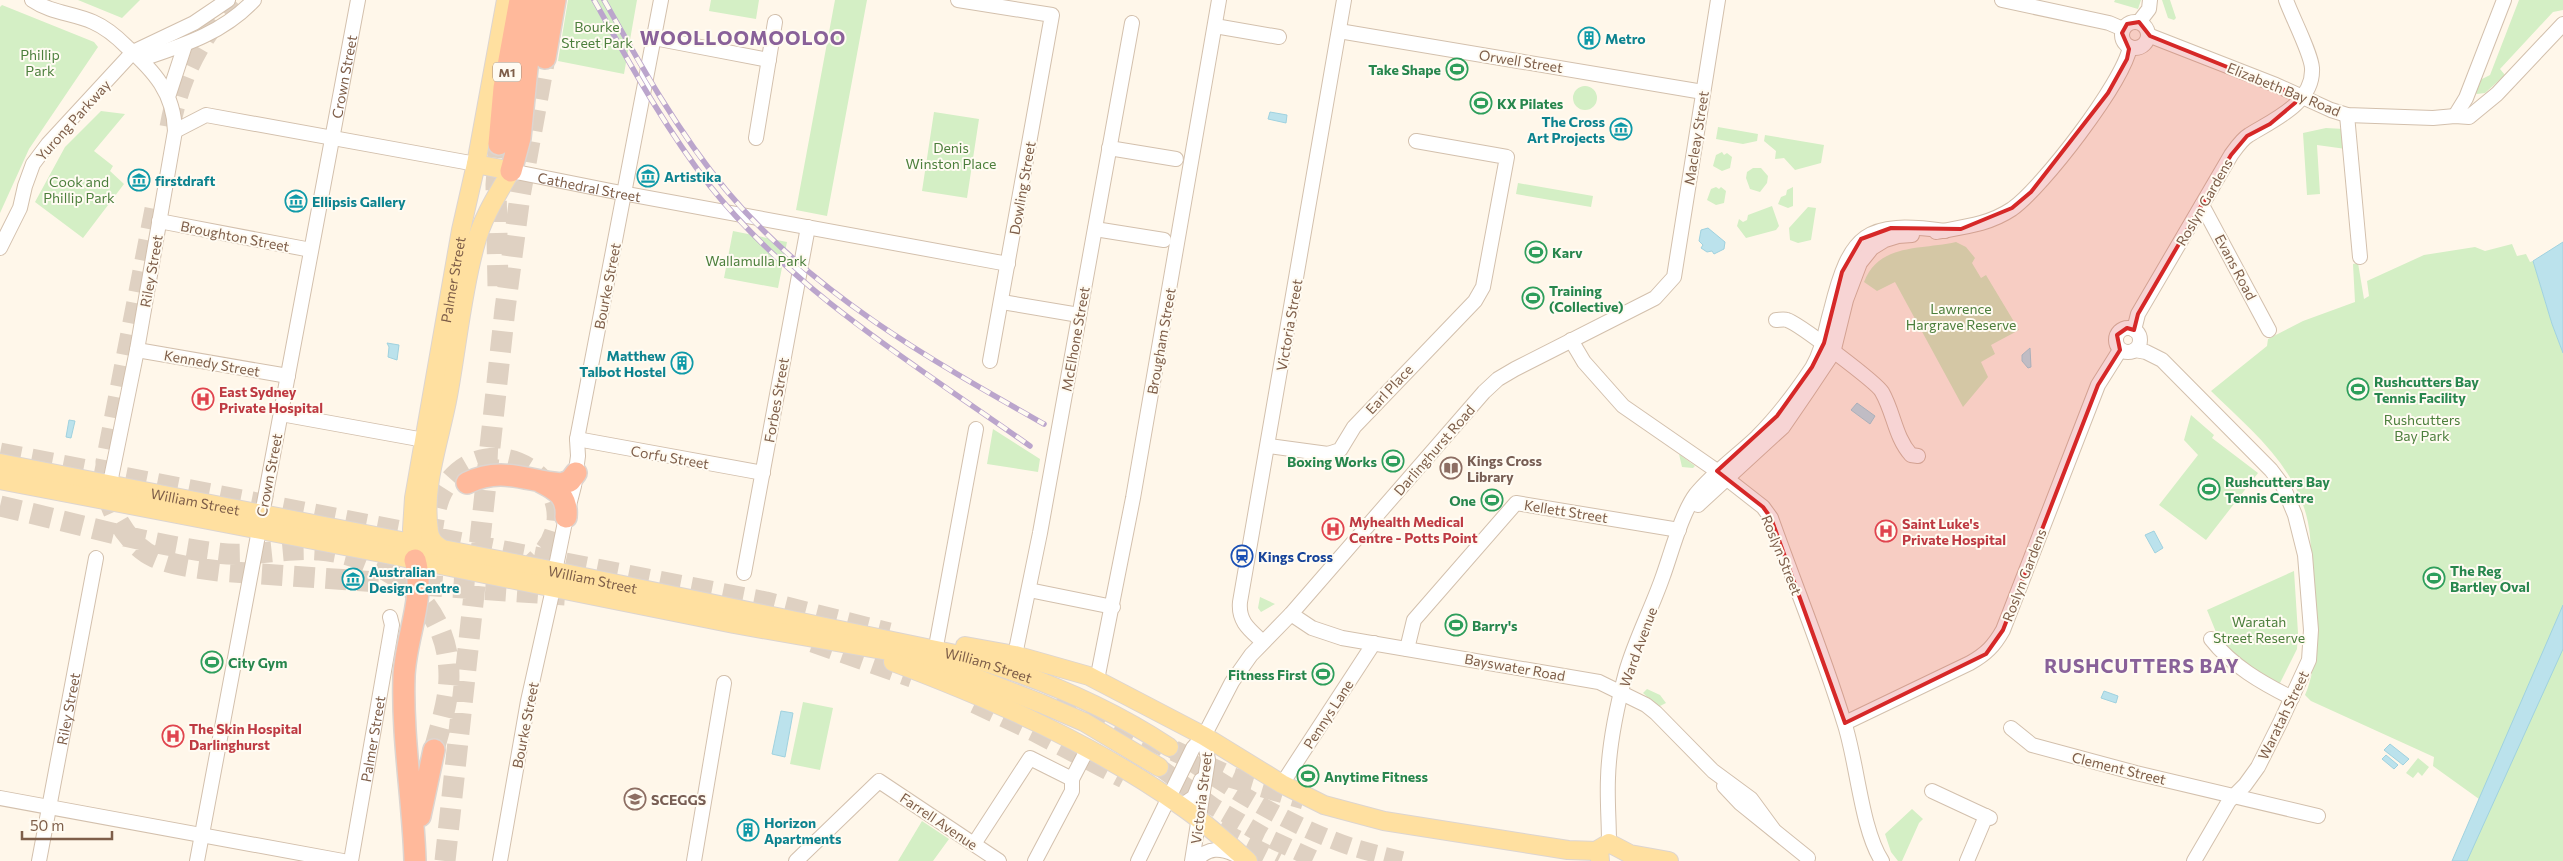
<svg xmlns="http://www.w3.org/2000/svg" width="2563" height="861" font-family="Commissioner,sans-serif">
<rect width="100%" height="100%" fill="#fff7ea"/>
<path fill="#d4efc5" d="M78,0h62l-18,18z
M568,0h69l-13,74 -66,-13z
M711,0h48l-3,19 -47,-8z
M835,0h32l-40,216 -31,-6z
M2115,0h26l-3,9 -24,-7z
M2162,0h8l6,18 -2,2 -6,-2z
M2519,0h44v10l-10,2 -53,57 5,6 -20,18 -8,1 -3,-2 4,-11 12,-6z
M2,5l92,37 4,5 -69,102 -29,64v-206z
M1573 98a12 12 0 1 1 24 0a12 12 0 1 1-24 0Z
M101,111l24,3 -31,37 19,15 -3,5 14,13 -41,54 -48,-36 30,-55z
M934,112l45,7 -12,79 -45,-7z
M1718,127l40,7 -1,7 -14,3 -27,-5z
M2326,128l18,1 2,20 -29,-4 3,49 -13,1 -4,-62z
M1765,135l59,10 -3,18 -26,7 -11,-12 -9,1 1,-8 -12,-10z
M1722,152l2,3 3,-2 5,4 -2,11 -8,3 -9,-5 3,-11z
M1753,168h8l7,8 -1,7 -7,9 -10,-3 -4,-11 1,-6z
M1518,183l75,13 -2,11 -75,-13z
M1716,187l3,2 2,-2 5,4 -2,12 -8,2 -9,-5 4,-11z
M1793,187v19l-5,2 -10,-4 3,-7 5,-2 1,-5z
M1772,206l7,20 -3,4 -30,8 -9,-12 2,-7 4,3 4,-2 1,-5z
M1808,207l8,1 -5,32 -13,3 -8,-3 -1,-12z
M733,231l54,11 -9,46 -54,-10z
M1956,242l10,5 9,11 -3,5 9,15 5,-3 33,55 -28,15 4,9 -14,8 7,15 -25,30 -68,-125 -18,9 -13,-9c15,-39 57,-32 92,-40z
M2512,244l5,12 9,-2 4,8 3,-1 19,63 11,29v508h-105l21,-62 -46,-33 1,-9 -123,-56 -6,-6c13,-29 9,-60 7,-90 -1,-23 0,-47 -2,-69 -6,-64 -57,-104 -99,-145l56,-45 1,-7 35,-18 52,-19 -2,-38 5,-1 6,36 5,-3 -2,-15 57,-26 51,-8 10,4z
M2191,415l23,20 -2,3 46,35 -52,67 -47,-35 39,-50 -14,-15z
M993,429l47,30 -2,13 -51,-8z
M1679,454l16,12 -2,2 -11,-1z
M2294,571l4,62 -1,16 -18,36 -44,-26 -17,-22 -11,-27z
M1260,597l15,7 -14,8 -3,-4z
M1647,689l13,6 6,8 -8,4 -15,-14z
M803,702l30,6 -13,62 -30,-6z
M2418,758l11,9 -7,9 -4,-4 -5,6 -7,-5z
M1912,809l11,10 -4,4 -17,38h-4l-7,-9 -6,-18z
M922,821l27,18 -16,22h-35z"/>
<path fill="#bbe2ec" stroke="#a0d2df" d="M1270,112l17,3 -1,8 -18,-4z
M1708,228l17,14 -1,7 -10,5 -2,-3 -5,1 -6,-4 2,-3 -4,-4 2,-11z
M2563,242v111l-11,-29 -19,-63z
M387,343l12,2 -2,15 -9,-3 1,-10z
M2030,348l1,19 -3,1 -6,-7v-6z
M1857,403l18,13 -5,8 -19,-14z
M69,420l6,1 -4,17 -5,-1z
M2154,531l9,17 -8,5 -10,-18z
M2563,605v44l-96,212h-15z
M2104,691l14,5 -2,7 -15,-5z
M781,711l12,2 -8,44 -13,-3z
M2390,744l19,15 -6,6 -19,-15z
M2386,755l12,10 -4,4 -12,-10z"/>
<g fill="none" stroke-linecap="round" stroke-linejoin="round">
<path stroke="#dfd1c2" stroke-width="18" stroke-dasharray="18 9" stroke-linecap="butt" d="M1169,747c57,39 114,76 180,99 18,6 37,10 56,15
M1159,767l55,40 50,29 54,25"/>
<path stroke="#dfd1c2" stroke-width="21" stroke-dasharray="21 11" stroke-linecap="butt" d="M170,127c9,-50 30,-90 64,-127
M155,209l-49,253c0,9 0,19 1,28 3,24 24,57 47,67 20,9 43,11 65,14l346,24
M498,286l-2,-101 3,-41
M0,453l766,149 123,31
M0,506c72,16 144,38 217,47 34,5 68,-6 102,-3 68,6 130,52 130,126 0,24 -9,51 -15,74
M431,539c3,-17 4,-37 14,-52 51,-75 163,13 86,78
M813,642l99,35
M1058,697l175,81 71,21
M975,703l59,28 90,47
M1218,831l60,30
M445,861l60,-552 15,-113 25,-138"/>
<g stroke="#d3c0ad" stroke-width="16">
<g id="minor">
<path d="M32,0c19,13 41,13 61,22 14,6 24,15 34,25 27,24 47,46 48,84l-38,219 -27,133"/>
<path d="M958,0l94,15 -62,346"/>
<path d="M2002,0l107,23 14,6"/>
<circle cx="2135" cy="35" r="13"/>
<path d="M2139,22l10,-13 1,-9"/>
<path d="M1215,26l64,11"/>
<path d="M1339,31l364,61"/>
<path d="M2148,35l128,50 55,25 16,5 86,3 22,-2 14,1 28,-23 66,-70"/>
<path d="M654,38l115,22"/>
<path d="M142,59c42,-14 81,-26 112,-59"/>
<path d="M169,94l16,-49"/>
<path d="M2347,115l13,142"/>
<path d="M2455,116l11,-18 38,-98"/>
<path d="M175,131l31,-16 270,49"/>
<path d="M756,138l19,-116"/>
<path d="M1109,148l67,11"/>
<path id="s1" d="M511,171l100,20 397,73"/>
<path d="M2202,205l67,125"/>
<path d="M159,221l152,29"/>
<path d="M1095,229l69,11"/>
<path d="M1936,232c27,-5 52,-7 76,-23 30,-21 111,-126 118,-162"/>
<path d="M0,248l20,-40 5,-22 8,-22 15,-20 85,-92 61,-29 34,-23"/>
<path d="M1002,302l77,13"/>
<path d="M1776,320c3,0 8,-1 11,0 11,3 90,63 95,72 12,21 13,45 29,63l7,1"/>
<circle cx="2128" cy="340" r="12"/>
<path d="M2134,330l4,-16 93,-159c5,-7 11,-16 18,-20 24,-15 65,-32 63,-67 -1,-15 -20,-51 -26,-68"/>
<path d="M1571,340l13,22 39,44 94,65 46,36 8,11c24,68 52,135 73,204 13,38 17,107 38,139"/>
<path d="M137,350l151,26"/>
<path d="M2135,350l11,2 16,8 109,110 12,16 12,29 10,40 6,75 -2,30 -28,61 -23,46 -13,18 -16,16 -35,60"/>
<path d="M281,414l143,26"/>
<path d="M577,439l186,34"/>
<path d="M1269,446l59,8 12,-4 14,-23 121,-126 8,-14 24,-130 -91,-16"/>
<path d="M1698,505l85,-78 24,-35 26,-39 13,-53 14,-37 12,-15 13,-8 13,-4 14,-1"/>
<path id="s2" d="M262,514l96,-514"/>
<path d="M555,571l11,-54 8,-31 4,-30 -1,-17 84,-439"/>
<path d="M744,573l64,-346"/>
<path d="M1029,590l84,17"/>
<path d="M1291,614l21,14 30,10 257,44 47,23 10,8 57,58 38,28 22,30"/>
<path d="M2211,639c21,27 51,44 81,59"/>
<path d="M937,641l39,-212"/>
<path d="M1263,642c-13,-12 -25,-20 -23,-40l104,-602"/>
<path d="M1407,649l7,-29 102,-117 163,27"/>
<path d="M1015,655l25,-122 92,-510"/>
<path d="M1097,680l36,-182 86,-498"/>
<path d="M1845,723l125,-60c16,-9 24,-17 33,-33l95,-245 22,-35"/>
<path d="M2011,728l21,17 104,28 182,43"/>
<path d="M1282,784l92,-141"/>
<path d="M1724,786l16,17 68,55"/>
<path d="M1932,791l58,27"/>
<path d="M0,798l343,63"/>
<path d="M1181,806l13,-9 7,-17"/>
<path d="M1609,843c0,-22 -2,-44 -1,-65 1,-35 9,-72 18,-106 9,-32 26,-64 37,-96 8,-22 19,-64 33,-82 18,-22 41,-38 61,-57 21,-21 39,-45 55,-69 11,-19 13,-37 19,-58 19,-77 35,-90 114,-79"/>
<path d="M974,844l56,-86 42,21"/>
<path id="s3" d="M39,861l57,-303"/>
<path d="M197,861l62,-331"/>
<path id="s4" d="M351,861l41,-236 -2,-8"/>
<path d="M500,861l28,-160 25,-112"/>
<path d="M694,861l30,-178"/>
<path d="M796,861l83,-80 120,80"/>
<path d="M1035,861l37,-70v-12l15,-29"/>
<path d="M1138,861l55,-113 11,-12 28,-54 19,-27 40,-41 193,-222 14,-13 17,-10 140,-71 19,-21 44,-277"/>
<path d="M1192,861l16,-101 -4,-24"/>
<path d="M1196,861c12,-15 26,-13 42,-5"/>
<path d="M1967,861l19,-45"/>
</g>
</g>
<g stroke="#ddd5d0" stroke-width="20">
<g id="major">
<path id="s5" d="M0,463l555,108 410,85c73,21 140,49 204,91"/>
<path d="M0,480l376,72 358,72 154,27 60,16 92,36 44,19 75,45"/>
<path d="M442,549c-7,-5 -12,-9 -13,-18 -7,-45 11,-91 19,-135 9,-48 14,-104 27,-150 7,-28 22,-51 36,-75l-35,-7"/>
<path id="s6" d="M413,555l-1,-26 2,-31 47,-268 15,-66 30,-164"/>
<path d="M965,646l50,9 74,21 115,60 78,48 42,21 60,16 184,29 30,1"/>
<path d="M893,662c101,38 203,83 291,146 23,16 43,35 64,53"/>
<path d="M1600,861l-1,-12 10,-6 21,11 39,7"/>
</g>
</g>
<g stroke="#ddd5d0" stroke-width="24">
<path id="highway" d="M545,58l10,-58
M499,144l5,-56 16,-88
M511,171l9,-33 8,-80 9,-58
M541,482c16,8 27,15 25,35
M467,483c35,-17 59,-2 94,1l9,-3 6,-8
M415,560c11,38 -10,78 -11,117 -2,61 9,122 11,183
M420,816l14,-66"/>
</g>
<use href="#minor" stroke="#fff" stroke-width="14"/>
<use href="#major" stroke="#ffe0a0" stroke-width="18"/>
<use href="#highway" stroke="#ffb99b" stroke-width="21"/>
<g stroke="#bba5cc" stroke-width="5.5">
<path id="rail" d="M594,0c36,64 71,128 116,186 86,108 209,181 320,260
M604,0c37,66 74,132 122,190 86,103 203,169 318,234"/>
</g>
<use href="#rail" stroke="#fffbf2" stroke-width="4" stroke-dasharray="11" stroke-linecap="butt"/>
</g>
<path fill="#d62828" fill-opacity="0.2" stroke="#d62828" stroke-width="4" stroke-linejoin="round" d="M2139,22l11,14 152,61 -32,27 -23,12 -16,19 -93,159 -4,16 -7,-2 -10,7 3,15 -22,35 -95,245 -17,24 -141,69 -74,-205 -8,-11 -46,-36 60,-55 35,-49 12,-24 18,-71 19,-33 30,-11 70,1 51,-21 19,-16 77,-99 19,-34 2,-10 -7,-16 5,-9z"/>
<defs>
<g id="building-ring" transform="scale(1.125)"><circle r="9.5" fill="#fffbf2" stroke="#0f9aa8" stroke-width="1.5"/><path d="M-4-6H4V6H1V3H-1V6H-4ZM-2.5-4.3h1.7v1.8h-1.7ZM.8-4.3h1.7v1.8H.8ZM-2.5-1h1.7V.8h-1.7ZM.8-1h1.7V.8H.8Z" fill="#0f9aa8"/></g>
<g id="stadium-ring" transform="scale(1.125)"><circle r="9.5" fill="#fffbf2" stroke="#2e9e5b" stroke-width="1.5"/><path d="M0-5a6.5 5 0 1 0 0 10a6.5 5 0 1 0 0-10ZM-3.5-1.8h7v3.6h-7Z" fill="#2e9e5b"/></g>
<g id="museum-ring" transform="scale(1.125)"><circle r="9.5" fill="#fffbf2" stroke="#0f9aa8" stroke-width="1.5"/><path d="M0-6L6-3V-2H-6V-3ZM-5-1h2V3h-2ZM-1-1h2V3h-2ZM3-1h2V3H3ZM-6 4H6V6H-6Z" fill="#0f9aa8"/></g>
<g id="hospital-ring" transform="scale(1.125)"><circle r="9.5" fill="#fffbf2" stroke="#e0444e" stroke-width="1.5"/><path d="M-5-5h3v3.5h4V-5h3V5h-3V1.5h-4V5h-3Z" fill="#e0444e"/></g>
<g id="library-ring" transform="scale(1.125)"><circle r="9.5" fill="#fffbf2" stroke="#8d6e63" stroke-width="1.5"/><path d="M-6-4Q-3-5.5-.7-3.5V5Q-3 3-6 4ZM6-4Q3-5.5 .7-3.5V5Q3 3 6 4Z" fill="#8d6e63"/></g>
<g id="station-ring" transform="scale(1.125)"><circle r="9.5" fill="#fffbf2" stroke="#1a4fb4" stroke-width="1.5"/><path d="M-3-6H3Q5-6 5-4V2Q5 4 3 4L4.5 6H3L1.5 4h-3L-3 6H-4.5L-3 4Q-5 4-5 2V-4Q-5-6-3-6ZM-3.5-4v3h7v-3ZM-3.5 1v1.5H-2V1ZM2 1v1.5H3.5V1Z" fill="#1a4fb4"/></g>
<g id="school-ring" transform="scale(1.125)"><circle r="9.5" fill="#fffbf2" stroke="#8d6e63" stroke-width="1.5"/><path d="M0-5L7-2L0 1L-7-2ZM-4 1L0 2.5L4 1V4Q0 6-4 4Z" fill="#8d6e63"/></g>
</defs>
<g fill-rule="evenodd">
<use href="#building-ring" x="1589" y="38"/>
<use href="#stadium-ring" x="1457" y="69"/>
<use href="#stadium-ring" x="1481" y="103"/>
<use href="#museum-ring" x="1621" y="129"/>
<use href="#museum-ring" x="648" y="176"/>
<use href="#museum-ring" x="139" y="180"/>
<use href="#museum-ring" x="296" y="201"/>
<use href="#stadium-ring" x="1536" y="252"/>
<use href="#stadium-ring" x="1533" y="298"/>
<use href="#building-ring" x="682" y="363"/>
<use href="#stadium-ring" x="2358" y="389"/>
<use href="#hospital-ring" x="203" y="399"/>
<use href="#stadium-ring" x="1393" y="461"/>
<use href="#library-ring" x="1451" y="468"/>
<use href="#stadium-ring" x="2209" y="489"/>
<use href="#stadium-ring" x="1492" y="500"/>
<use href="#hospital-ring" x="1333" y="529"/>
<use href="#hospital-ring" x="1886" y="531"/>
<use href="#station-ring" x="1242" y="556"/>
<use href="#stadium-ring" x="2434" y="578"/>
<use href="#museum-ring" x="353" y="579"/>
<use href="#stadium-ring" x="1456" y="625"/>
<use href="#stadium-ring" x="212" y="662"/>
<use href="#stadium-ring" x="1323" y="674"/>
<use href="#hospital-ring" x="173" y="736"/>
<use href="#stadium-ring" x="1308" y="776"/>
<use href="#school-ring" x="635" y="799"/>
<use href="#building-ring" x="748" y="830"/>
</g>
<g text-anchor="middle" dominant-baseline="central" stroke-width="4" stroke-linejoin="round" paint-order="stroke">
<rect fill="#fffbf2" stroke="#a58d7c" stroke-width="1" x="493" y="62.5" width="28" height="19" rx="4"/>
<g font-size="12" font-weight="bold" fill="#7e5e49">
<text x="507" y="72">M1</text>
</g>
<g font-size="14" fill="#4c7f3c" stroke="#fffbf2">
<text x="597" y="26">Bourke<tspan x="597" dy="16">Street Park</tspan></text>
<text x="40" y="54">Phillip<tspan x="40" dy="16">Park</tspan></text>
<text x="951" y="147">Denis<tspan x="951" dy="16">Winston Place</tspan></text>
<text x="79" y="181">Cook and<tspan x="79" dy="16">Phillip Park</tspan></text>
<text x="756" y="260">Wallamulla Park</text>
<text x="1961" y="308">Lawrence<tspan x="1961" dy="16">Hargrave Reserve</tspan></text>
<text x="2422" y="419">Rushcutters<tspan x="2422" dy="16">Bay Park</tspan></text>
<text x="2259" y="621">Waratah<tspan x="2259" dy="16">Street Reserve</tspan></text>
</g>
<g font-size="14" font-weight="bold" fill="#0d838f" stroke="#fffbf2" text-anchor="start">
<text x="1605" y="38">Metro</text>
<text x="1605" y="121" text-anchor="end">The Cross<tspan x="1605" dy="16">Art Projects</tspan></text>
<text x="664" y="176">Artistika</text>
<text x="155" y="180">firstdraft</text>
<text x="312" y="201">Ellipsis Gallery</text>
<text x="666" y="355" text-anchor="end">Matthew<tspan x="666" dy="16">Talbot Hostel</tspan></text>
<text x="369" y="571">Australian<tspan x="369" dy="16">Design Centre</tspan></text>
<text x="764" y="822">Horizon<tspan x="764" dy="16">Apartments</tspan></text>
</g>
<g font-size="14" fill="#7e5e49" stroke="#fffbf2">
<text transform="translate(1521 61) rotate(9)">Orwell Street</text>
<text stroke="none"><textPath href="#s2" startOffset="445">Crown Street</textPath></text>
<text transform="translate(2284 89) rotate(22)">Elizabeth Bay Road</text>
<text transform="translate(73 120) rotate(-48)">Yurong Parkway</text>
<text transform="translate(1696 138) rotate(-81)">Macleay Street</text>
<text stroke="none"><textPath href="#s1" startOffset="80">Cathedral Street</textPath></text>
<text transform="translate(1022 188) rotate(-80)">Dowling Street</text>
<text transform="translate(2204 202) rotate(-60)">Roslyn Gardens</text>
<text transform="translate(235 236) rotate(11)">Broughton Street</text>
<text transform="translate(2236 267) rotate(62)">Evans Road</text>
<text transform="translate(151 271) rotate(-80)">Riley Street</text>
<text stroke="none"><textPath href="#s6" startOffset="279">Palmer Street</textPath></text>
<text transform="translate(607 286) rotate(-79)">Bourke Street</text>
<text transform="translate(1289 325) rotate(-80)">Victoria Street</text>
<text transform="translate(1075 339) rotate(-80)">McElhone Street</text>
<text transform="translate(1161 341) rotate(-80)">Brougham Street</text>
<text transform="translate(212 363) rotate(10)">Kennedy Street</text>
<text transform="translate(1389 389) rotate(-47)">Earl Place</text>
<text transform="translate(776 400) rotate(-80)">Forbes Street</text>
<text transform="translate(1434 450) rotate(-49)">Darlinghurst Road</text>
<text transform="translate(670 457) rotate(10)">Corfu Street</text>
<text transform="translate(269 475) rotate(-79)">Crown Street</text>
<text stroke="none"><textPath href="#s5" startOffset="199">William Street</textPath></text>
<text transform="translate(1566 511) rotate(9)">Kellett Street</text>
<text transform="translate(1782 555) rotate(68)">Roslyn Street</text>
<text transform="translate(2024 575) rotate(-69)">Roslyn Gardens</text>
<text stroke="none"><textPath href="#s5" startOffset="604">William Street</textPath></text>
<text transform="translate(1638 647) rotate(-70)">Ward Avenue</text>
<text stroke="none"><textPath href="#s5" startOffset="1009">William Street</textPath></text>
<text transform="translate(1515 667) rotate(10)">Bayswater Road</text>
<text stroke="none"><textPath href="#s3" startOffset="155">Riley Street</textPath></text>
<text transform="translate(1328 714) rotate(-57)">Pennys Lane</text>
<text transform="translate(2283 715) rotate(-64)">Waratah Street</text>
<text transform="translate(525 725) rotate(-79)">Bourke Street</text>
<text stroke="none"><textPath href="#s4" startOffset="124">Palmer Street</textPath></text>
<text transform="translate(2119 768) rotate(14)">Clement Street</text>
<text transform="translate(1201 798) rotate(-83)">Victoria Street</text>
<text transform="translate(939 821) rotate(34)">Farrell Avenue</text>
</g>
<g font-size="14" font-weight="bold" fill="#27864d" stroke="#fffbf2" text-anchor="start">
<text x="1441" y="69" text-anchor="end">Take Shape</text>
<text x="1497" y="103">KX Pilates</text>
<text x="1552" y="252">Karv</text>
<text x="1549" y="290">Training<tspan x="1549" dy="16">(Collective)</tspan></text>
<text x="2374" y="381">Rushcutters Bay<tspan x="2374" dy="16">Tennis Facility</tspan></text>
<text x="1377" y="461" text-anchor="end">Boxing Works</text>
<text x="2225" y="481">Rushcutters Bay<tspan x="2225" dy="16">Tennis Centre</tspan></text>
<text x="1476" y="500" text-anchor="end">One</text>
<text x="2450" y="570">The Reg<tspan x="2450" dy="16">Bartley Oval</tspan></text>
<text x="1472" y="625">Barry's</text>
<text x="228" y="662">City Gym</text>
<text x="1307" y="674" text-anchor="end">Fitness First</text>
<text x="1324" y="776">Anytime Fitness</text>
</g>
<g font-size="14" font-weight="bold" fill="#be3a42" stroke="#fffbf2" text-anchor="start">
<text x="219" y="391">East Sydney<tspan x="219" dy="16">Private Hospital</tspan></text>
<text x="1349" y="521">Myhealth Medical<tspan x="1349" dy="16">Centre - Potts Point</tspan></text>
<text x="1902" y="523">Saint Luke's<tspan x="1902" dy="16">Private Hospital</tspan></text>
<text x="189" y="728">The Skin Hospital<tspan x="189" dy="16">Darlinghurst</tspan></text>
</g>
<g font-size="14" font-weight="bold" fill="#785e54" stroke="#fffbf2" text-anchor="start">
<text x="1467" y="460">Kings Cross<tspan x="1467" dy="16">Library</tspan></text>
<text x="651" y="799">SCEGGS</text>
</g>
<g font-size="14" font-weight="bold" fill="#164399" stroke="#fffbf2" text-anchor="start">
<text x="1258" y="556">Kings Cross</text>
</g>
<g font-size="19" font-weight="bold" letter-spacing="1" fill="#896199" stroke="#fffbf2">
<text x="743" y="37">WOOLLOOMOOLOO</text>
<text x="2142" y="665">RUSHCUTTERS BAY</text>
</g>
</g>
<path d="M22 831v8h90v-8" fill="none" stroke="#7e5e49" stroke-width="2.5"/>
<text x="30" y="831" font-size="15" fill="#7e5e49" stroke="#fffbf2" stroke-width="4" paint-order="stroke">50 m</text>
</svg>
